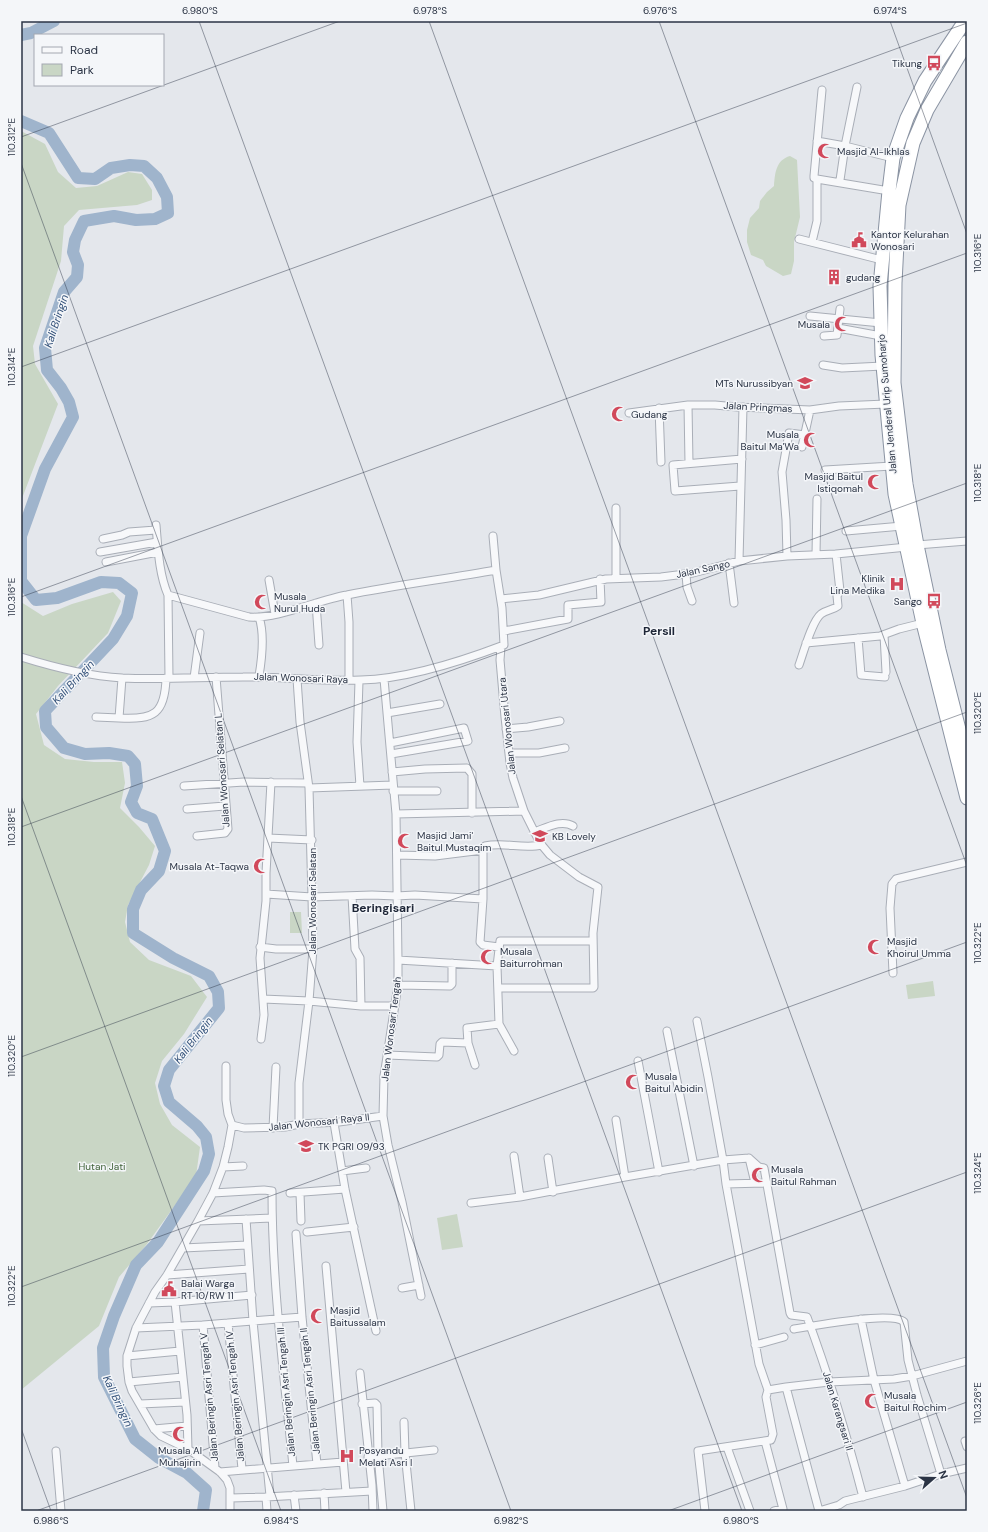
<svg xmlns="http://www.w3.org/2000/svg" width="988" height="1532" font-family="'DM Sans',sans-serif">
<rect width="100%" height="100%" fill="#e4e7ec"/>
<path fill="#c9d6c5" d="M21,131l24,13 13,28 18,16 21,-2 31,-14 14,2 10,16v10l-15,5 -58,5 -15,16 -3,35 -28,85 2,18 23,40 -37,97z
M790,156l7,4 3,57 -6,25v19l-3,13 -8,2 -17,-10 -3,-6 -12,-5 -4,-13v-12l3,-12 9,-10 1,-7 7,-9 7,-6c1,-13 2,-26 16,-30z
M113,592l8,9 -13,32 -50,53 -22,28 8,31 21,14 29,3h28l3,21 -5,25 19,19 16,19 -6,19 -21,40 -3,17 5,20 19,18 42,16 16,21 -23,37 -22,27 -7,22 5,21 12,21 28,22 -4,29 -49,68 -28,33 -20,49 -78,64v-788l22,14 29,-12z
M290,912h11l1,21h-12z
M933,981l2,15 -27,3 -2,-14z
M457,1214l6,33 -21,3 -5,-32z"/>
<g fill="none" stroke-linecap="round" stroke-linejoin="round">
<path stroke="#9fb4cc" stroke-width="12" d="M21,35l10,-2 23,-12
M21,121l28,12 29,45 17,1 16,-11 19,-3 14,1 13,12 10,19 1,16 -13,6 -19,1 -22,-4 -30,5 -9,19 -2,12 5,13 -1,12 -13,15 -19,56 2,22 14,18 8,14 4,15 -28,52 -24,67v45l15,19 21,-2 44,-16 18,1 13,10 -5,23 -14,23 -68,72 1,16 18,21 21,6 24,-1 19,3 7,8 2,22 -6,16 6,11 15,6 13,32 -6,20 -18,19 -8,19v24l40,25 36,18 9,16 1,16 -50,62 -5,16 5,16 28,24 9,11 3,17 -5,17 -46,71 -22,23 -22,51 -11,32 1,29 31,62 24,19 28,15 19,17 -3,21"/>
<g stroke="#a9aeb7" stroke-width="9">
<path id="street" d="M817,141l28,5 48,12
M817,179l72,12
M840,180l5,-34 12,-59
M799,239l83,21
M812,242l5,-21v-42l-3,-1v-2l8,-86
M810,316l71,7
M838,328l43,8
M824,336l13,-1 3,-26
M823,365l19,3 41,-2
M688,405l1,58
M659,408l2,54
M629,413l59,-8h27l22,2 73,3 29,-4 47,-2
M802,447l8,-37
M825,470l67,-4
M740,486l-65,5 -2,-26 69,-6
M156,525c2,24 3,49 12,70l81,22c29,2 69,-17 98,-22 49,-10 99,-16 149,-25
M846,531l56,-5
M103,539l19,-4 7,-3 27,-2
M917,545l50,-4
M100,552l57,-10
M816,555l1,-56
M787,556l-1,-36 -4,-48 7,-39 16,2
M739,561l4,-154
M106,562l52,-10
M729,563l5,40
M686,574l1,13 5,14
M616,578v-70
M269,580l6,34
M168,595l1,83
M347,595l2,27v58
M501,599l38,-4 67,-16 55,-2 32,-4 46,-12 48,-5 49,-2 71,-7
M316,603l3,42
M259,617c6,18 3,41 0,59
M504,631l64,-12v-14l33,-3 -1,-23
M884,635l2,37
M858,638l3,37 24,2
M806,643l74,-7 19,-7 24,-6
M21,657c32,10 66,19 101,21 40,2 80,-1 121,-1 39,-1 78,5 118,3 45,-1 101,-19 143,-35l-2,-37 -6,-38 -3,-34
M799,665c4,-11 13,-44 22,-51 5,-4 12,-4 17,-8l-1,-10 3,-5 -4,-37
M122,678l-3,40c35,2 46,-4 47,-40
M194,678l6,-45
M297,679l3,43 9,66 3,109 1,52 -4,52 -10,82v41
M384,679l12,135 2,146v25l-14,91 -1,40 5,29 14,57 19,94
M359,681l-2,61 3,44
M387,713l53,-9
M96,717l23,1
M506,729l22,-2 32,-6
M390,743l74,-15 4,13 -77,13
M509,753h30l26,-5
M392,772l33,-3 42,-1 5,6v39
M184,786l60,-4 64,1
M309,788l84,-3
M393,791h44
M187,809l38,-3
M396,814l128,-3
M534,832c12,-4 27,-13 39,-6
M197,836l28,-3 3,-4 -12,-152
M268,838l44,2
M397,855l38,1 48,-6
M266,894l46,3 60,-2 24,1 19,-1 68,4v-49l2,-4c19,-4 38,3 57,-1
M352,896l3,53 5,9 1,48
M483,899l-3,43 3,3 16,2
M260,947l16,2h37
M398,960l99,6
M893,973l-3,-65 2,-24 4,-5 71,-17
M398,985l52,1 2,-2v-21
M498,988h95l1,-1 -1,-54 5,-46 -19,-10 -29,-22 -10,-12 -16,-32 -11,-33 -3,-15 -5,-46 -5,-57 1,-13
M263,999l46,2 52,5h34
M697,1021l11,56 15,83 26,-2 10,9 5,1 26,145 1,2 16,2c22,59 40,119 56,180
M667,1031l27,135
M261,1039l3,-24 -4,-57 6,-57v-28l5,-91
M514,1051l-15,-27 -2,-58 3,-25h93
M387,1055l50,2 2,-2 1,-11 2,-2 26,1
M638,1061l21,111
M475,1065l-7,-22 -1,-15 32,-4
M226,1066v34l2,14 4,11 -4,22 -5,20 -10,26 -15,28 -31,54 -12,17 -19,36 -9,28v10l2,16 3,9 22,38 7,7 27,13 32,23 7,8 3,8v23
M616,1120l9,57
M334,1123l11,66 31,142
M232,1125l12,3 41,-1 14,-3 40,-2 44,-6
M273,1128l3,-61
M514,1156l6,41
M548,1158l5,34
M749,1158l6,25
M223,1167l20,-1
M342,1171l24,-3
M726,1184l41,-1
M213,1193l51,-3 8,1c0,92 12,184 21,275
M290,1193l55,-4
M300,1193l1,28
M471,1203l49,-6 105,-20 98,-17 3,24 33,180 9,26 18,-3 33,124
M246,1219l7,102 17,175
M198,1221l74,-3
M307,1232l47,-5
M296,1234l6,83 15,147
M183,1248l64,-3
M326,1266l20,226
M167,1275l82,-6
M402,1288l17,-3
M175,1302l12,113 1,34
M149,1303l26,-1 77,-7
M861,1319l13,61 31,106
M228,1323l14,146
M203,1325l12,143
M136,1328l67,-3 99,-8
M794,1329c18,-3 99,-18 110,-7l4,38 9,35 24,79
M755,1345l29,-8
M127,1356l53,-5
M360,1373l12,112 1,26
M129,1382l54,-5
M786,1387l43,-5 65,-3 18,-3 55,-15
M140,1404l45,-2
M362,1404l13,-1 2,2 1,50 5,56
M404,1422l1,31 6,58
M154,1429l33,-3
M765,1441l18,68 -9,2
M965,1441l2,6
M727,1447l23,64
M56,1451l5,60
M368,1457l66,-7
M220,1472l123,-10
M324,1493l1,18
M294,1495l2,16
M266,1497l1,14
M231,1498l35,-1 106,-6
M705,1511l-7,-60 73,-11 2,-6 -7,-37 2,-7
M819,1511l20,-6 6,-4 60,-15 36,-12 26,-6"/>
</g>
<g stroke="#8b94a3" stroke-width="15">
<path id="highway" d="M965,21l-40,60 -18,37 -14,40 -4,33 -9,95 2,69 13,139 28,129 44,175
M967,42l-40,68 -14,33 -14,62 -4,78 -1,100 12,101 11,61 22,105 28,111"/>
</g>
<use href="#street" stroke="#f7f8fa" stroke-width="7"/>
<use href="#highway" stroke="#fff" stroke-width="13"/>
</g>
<path fill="none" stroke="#2b3445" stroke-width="1" stroke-opacity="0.45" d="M199,21l543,1490M429,21l538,1477M659,21l308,845M890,21l77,213M21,137l319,-116M21,163l490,1348M21,367l946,-344M21,597l946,-344M21,796l260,715M21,827l946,-344M21,1057l946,-345M21,1287l946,-345M21,1428l30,83M36,1511l931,-339M668,1511l299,-109"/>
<defs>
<g id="bus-bare" transform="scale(1.2)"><path d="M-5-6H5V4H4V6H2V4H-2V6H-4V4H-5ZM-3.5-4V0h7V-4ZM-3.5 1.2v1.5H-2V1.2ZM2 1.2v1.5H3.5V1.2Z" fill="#d1495b" stroke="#f4f6f9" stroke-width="2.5" paint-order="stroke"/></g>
<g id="mosque-bare" transform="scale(1.2)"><path d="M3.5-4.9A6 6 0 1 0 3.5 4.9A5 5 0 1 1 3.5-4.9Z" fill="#d1495b" stroke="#f4f6f9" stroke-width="2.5" paint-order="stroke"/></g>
<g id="civic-bare" transform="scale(1.2)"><path d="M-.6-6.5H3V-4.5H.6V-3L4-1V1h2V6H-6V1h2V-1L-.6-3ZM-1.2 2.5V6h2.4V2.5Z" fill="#d1495b" stroke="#f4f6f9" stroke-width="2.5" paint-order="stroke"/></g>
<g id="building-bare" transform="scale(1.2)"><path d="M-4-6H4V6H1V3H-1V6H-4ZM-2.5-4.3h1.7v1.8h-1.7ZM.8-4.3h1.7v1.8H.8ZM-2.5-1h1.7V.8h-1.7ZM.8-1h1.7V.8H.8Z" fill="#d1495b" stroke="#f4f6f9" stroke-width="2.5" paint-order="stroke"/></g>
<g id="school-bare" transform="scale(1.2)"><path d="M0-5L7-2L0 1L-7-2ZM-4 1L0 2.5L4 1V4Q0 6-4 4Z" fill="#d1495b" stroke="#f4f6f9" stroke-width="2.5" paint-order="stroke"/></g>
<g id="hospital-bare" transform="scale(1.2)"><path d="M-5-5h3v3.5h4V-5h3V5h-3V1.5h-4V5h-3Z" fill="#d1495b" stroke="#f4f6f9" stroke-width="2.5" paint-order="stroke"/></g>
</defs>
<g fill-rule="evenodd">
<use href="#bus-bare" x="934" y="63"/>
<use href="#mosque-bare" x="825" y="151"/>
<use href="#civic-bare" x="859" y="240"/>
<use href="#building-bare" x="834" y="277"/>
<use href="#mosque-bare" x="842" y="324"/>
<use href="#school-bare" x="805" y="383"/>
<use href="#mosque-bare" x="619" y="414"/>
<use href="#mosque-bare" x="811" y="440"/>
<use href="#mosque-bare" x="875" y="482"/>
<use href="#hospital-bare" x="897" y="584"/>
<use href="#bus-bare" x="934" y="601"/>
<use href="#mosque-bare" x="262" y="602"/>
<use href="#school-bare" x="540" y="836"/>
<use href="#mosque-bare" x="405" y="841"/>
<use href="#mosque-bare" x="261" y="866"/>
<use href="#mosque-bare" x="875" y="947"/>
<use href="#mosque-bare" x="488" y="957"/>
<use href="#mosque-bare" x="633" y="1082"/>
<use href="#school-bare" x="306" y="1146"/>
<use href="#mosque-bare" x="759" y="1175"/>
<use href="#civic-bare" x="169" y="1289"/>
<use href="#mosque-bare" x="318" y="1316"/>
<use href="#mosque-bare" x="872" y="1401"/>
<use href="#mosque-bare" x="180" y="1434"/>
<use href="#hospital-bare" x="347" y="1456"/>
</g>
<g text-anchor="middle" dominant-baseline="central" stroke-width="3" stroke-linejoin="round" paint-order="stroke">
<g font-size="10" fill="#2b3445" stroke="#f4f6f9" text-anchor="start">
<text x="922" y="63" text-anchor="end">Tikung</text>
<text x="837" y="151">Masjid Al-Ikhlas</text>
<text x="871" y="234">Kantor Kelurahan<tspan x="871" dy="12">Wonosari</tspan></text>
<text x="846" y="277">gudang</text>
<text x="830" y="324" text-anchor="end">Musala</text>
<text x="793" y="383" text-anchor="end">MTs Nurussibyan</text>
<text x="631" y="414">Gudang</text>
<text x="799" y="434" text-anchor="end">Musala<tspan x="799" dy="12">Baitul Ma'Wa</tspan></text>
<text x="863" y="476" text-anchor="end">Masjid Baitul<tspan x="863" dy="12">Istiqomah</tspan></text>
<text x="885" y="578" text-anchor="end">Klinik<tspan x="885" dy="12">Lina Medika</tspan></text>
<text x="274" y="596">Musala<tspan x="274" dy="12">Nurul Huda</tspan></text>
<text x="922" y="601" text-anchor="end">Sango</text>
<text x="417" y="835">Masjid Jami'<tspan x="417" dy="12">Baitul Mustaqim</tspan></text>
<text x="552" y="836">KB Lovely</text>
<text x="249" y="866" text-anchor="end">Musala At-Taqwa</text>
<text x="887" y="941">Masjid<tspan x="887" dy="12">Khoirul Umma</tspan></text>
<text x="500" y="951">Musala<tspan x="500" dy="12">Baiturrohman</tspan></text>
<text x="645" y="1076">Musala<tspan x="645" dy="12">Baitul Abidin</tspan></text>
<text x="318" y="1146">TK PGRI 09/93</text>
<text x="771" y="1169">Musala<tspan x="771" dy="12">Baitul Rahman</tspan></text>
<text x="181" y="1283">Balai Warga<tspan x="181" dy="12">RT 10/RW 11</tspan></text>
<text x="330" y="1310">Masjid<tspan x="330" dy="12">Baitussalam</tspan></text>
<text x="884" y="1395">Musala<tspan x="884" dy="12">Baitul Rochim</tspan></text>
<text x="180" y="1450" text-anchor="middle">Musala Al<tspan x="180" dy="12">Muhajirin</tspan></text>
<text x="359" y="1450">Posyandu<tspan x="359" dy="12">Melati Asri I</tspan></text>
</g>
<g font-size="10" fill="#2b3445" stroke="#f4f6f9">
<text transform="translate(887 404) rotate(-95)">Jalan Jenderal Urip Sumoharjo</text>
<text transform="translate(758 407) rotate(3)">Jalan Pringmas</text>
<text transform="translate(703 569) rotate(-12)">Jalan Sango</text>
<text transform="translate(301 678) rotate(2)">Jalan Wonosari Raya</text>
<text transform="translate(507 726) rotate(-96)">Jalan Wonosari Utara</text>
<text transform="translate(222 770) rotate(-94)">Jalan Wonosari Selatan L</text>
<text transform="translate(312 901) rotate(-90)">Jalan Wonosari Selatan</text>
<text transform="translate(391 1029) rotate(-83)">Jalan Wonosari Tengah</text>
<text transform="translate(319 1122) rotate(-6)">Jalan Wonosari Raya II</text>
<text transform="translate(310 1391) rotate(-96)">Jalan Beringin Asri Tengah II</text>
<text transform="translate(286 1392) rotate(-95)">Jalan Beringin Asri Tengah III</text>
<text transform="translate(235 1396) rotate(-95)">Jalan Beringin Asri Tengah IV</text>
<text transform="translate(209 1397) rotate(-95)">Jalan Beringin Asri Tengah V</text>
<text transform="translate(838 1411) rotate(73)">Jalan Karangsari II</text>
</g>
<g font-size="10" fill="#3f6138" stroke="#f4f6f9">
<text x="102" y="1166">Hutan Jati</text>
</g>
<g font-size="11" font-style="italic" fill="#34527a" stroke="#f4f6f9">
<text transform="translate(56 321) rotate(-72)">Kali Bringin</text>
<text transform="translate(73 682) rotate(-47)">Kali Bringin</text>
<text transform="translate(193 1040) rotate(-52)">Kali Bringin</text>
<text transform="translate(118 1401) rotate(65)">Kali Bringin</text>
</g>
<g font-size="12" font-weight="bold" fill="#1d2536" stroke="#f4f6f9">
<text x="659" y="631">Persil</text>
<text x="383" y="908">Beringisari</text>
</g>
</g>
<rect width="988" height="1532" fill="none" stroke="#f4f6f9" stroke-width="44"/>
<rect x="34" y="34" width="130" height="52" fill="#f4f6f9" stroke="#a4a8b1"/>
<rect x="42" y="47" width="20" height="6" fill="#f7f8fa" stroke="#a4a8b1"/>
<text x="70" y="54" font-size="12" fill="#2b3445">Road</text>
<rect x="42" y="64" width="20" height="12" fill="#c9d6c5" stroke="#a4a8b1"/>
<text x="70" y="74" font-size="12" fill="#2b3445">Park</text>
<g transform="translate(934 1478) rotate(70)" stroke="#f4f6f9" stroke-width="3" paint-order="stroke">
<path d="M0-3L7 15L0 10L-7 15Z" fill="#2b3445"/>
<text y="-6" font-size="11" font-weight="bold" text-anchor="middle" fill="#2b3445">N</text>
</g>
<rect x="22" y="22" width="944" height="1488" fill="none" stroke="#2b3445" stroke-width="1.5"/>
<g font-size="10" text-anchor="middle" fill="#2b3445">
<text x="200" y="14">6.980°S</text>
<text x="430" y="14">6.978°S</text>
<text x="660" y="14">6.976°S</text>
<text x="890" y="14">6.974°S</text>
<text transform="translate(11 137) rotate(-90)" y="4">110.312°E</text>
<text transform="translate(977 253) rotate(-90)" y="4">110.316°E</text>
<text transform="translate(11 367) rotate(-90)" y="4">110.314°E</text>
<text transform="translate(977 483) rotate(-90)" y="4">110.318°E</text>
<text transform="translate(11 597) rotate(-90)" y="4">110.316°E</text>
<text transform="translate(977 713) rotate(-90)" y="4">110.320°E</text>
<text transform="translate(11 827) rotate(-90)" y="4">110.318°E</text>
<text transform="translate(977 943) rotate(-90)" y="4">110.322°E</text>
<text transform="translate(11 1056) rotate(-90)" y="4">110.320°E</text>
<text transform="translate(977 1173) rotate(-90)" y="4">110.324°E</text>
<text transform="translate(11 1286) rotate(-90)" y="4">110.322°E</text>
<text transform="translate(977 1403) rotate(-90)" y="4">110.326°E</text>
<text x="51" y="1524">6.986°S</text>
<text x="281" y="1524">6.984°S</text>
<text x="511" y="1524">6.982°S</text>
<text x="741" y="1524">6.980°S</text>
</g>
</svg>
